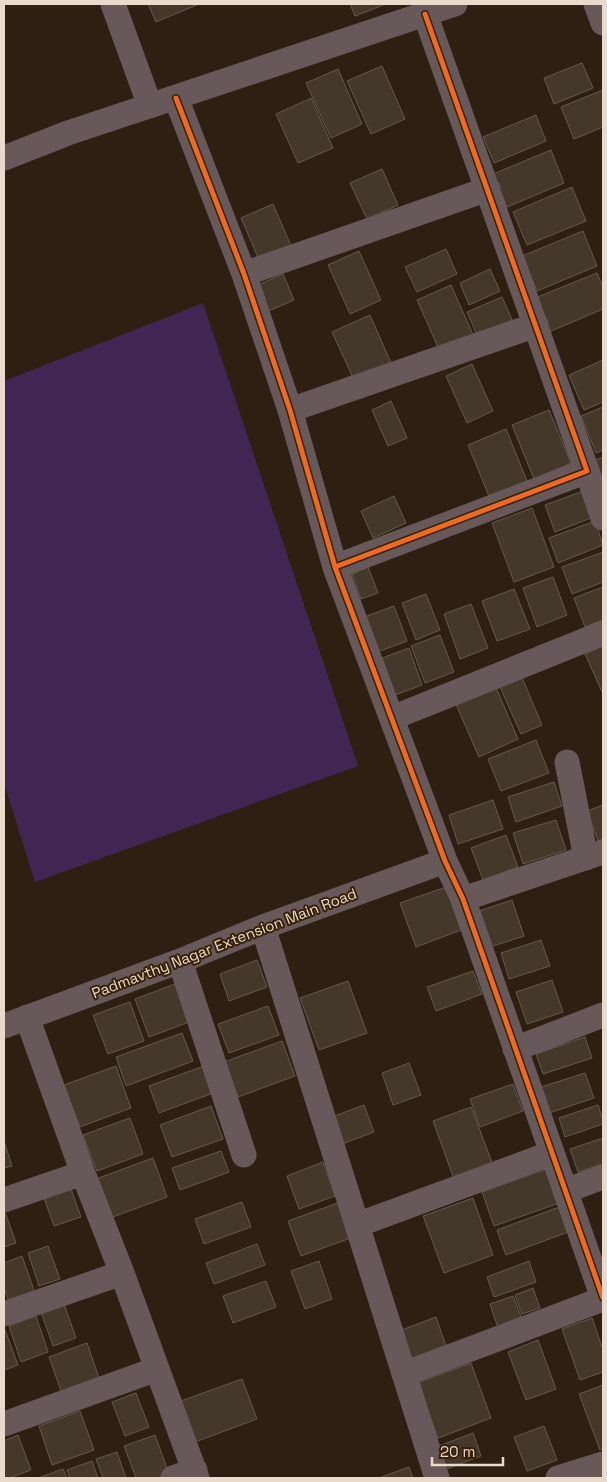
<svg xmlns="http://www.w3.org/2000/svg" width="607" height="1482" font-family="'Space Grotesk',sans-serif">
<rect width="100%" height="100%" fill="#2d2012"/>
<path fill="#412654" d="M203,303l155,463 -323,116 -31,-99v-402z"/>
<path fill="#43382a" stroke="#635a4d" d="M148,4h51l-43,18z
M350,4h36l-31,12z
M582,63l11,25 -39,16 -10,-26z
M382,66l23,53 -34,15 -24,-53z
M338,69l24,55 -31,14 -25,-55z
M603,90v37l-29,12 -13,-32z
M311,98l22,50 -35,15 -22,-49z
M536,115l10,26 -52,22 -11,-26z
M551,150l13,33 -57,24 -14,-33z
M382,169l16,36 -31,14 -17,-36z
M572,187l14,34 -59,24 -14,-33z
M273,204l19,44 -32,14 -19,-44z
M583,231l14,35 -60,25 -15,-35z
M446,249l11,25 -40,18 -12,-25z
M359,251l22,49 -31,14 -22,-49z
M490,269l10,22 -31,14 -9,-22z
M597,273l6,14v22l-54,23 -14,-34z
M283,274l11,26 -30,13 -11,-26z
M451,285l24,54 -34,15 -24,-54z
M502,297l12,27 -35,16 -12,-28z
M370,315l21,48 -37,17 -22,-48z
M603,360v42l-19,8 -15,-35z
M472,364l21,47 -26,12 -21,-47z
M391,401l16,37 -19,8 -16,-36z
M603,407v43l-7,3 -15,-37z
M549,410l22,53 -37,16 -22,-54z
M506,429l21,52 -38,15 -21,-51z
M603,457v36l-12,-31z
M586,490l10,26 -41,16 -10,-27z
M394,496l12,27 -33,15 -12,-27z
M532,508l22,59 -40,15 -22,-59z
M595,521l8,24 -45,18 -9,-25z
M603,552v30l-31,12 -10,-27z
M368,567l10,26 -17,6 -9,-25z
M553,577l14,38 -30,12 -14,-39z
M603,587v33l-18,7 -11,-29z
M514,589l16,40 -33,12 -15,-40z
M426,594l14,36 -24,10 -14,-37z
M471,604l17,44 -28,11 -16,-45z
M394,606l13,35 -35,13 -13,-35z
M440,635l14,37 -29,11 -14,-37z
M603,646v48l-18,-40z
M409,648l13,37 -27,10 -13,-37z
M521,675l21,50 -21,9 -22,-49z
M495,685l23,54 -39,18 -24,-55z
M536,740l13,33 -48,18 -13,-32z
M554,782l8,24 -46,16 -8,-25z
M493,800l10,29 -45,15 -9,-29z
M603,805v34l-5,2 -11,-30z
M556,820l10,30 -43,14 -10,-31z
M506,835l12,32 -35,13 -12,-32z
M446,887l15,43 -45,17 -16,-44z
M512,900l12,36 -34,11 -11,-36z
M541,940l9,26 -41,13 -8,-26z
M257,960l10,27 -38,14 -9,-27z
M473,971l9,23 -46,17 -9,-24z
M552,980l11,32 -36,12 -11,-32z
M348,981l19,52 -48,17 -19,-52z
M175,984l14,38 -40,15 -14,-38z
M130,1002l14,39 -36,13 -15,-39z
M268,1006l11,29 -50,18 -11,-29z
M182,1033l11,28 -67,25 -10,-29z
M585,1037l7,21 -49,16 -7,-20z
M282,1041l13,35 -57,21 -14,-35z
M409,1063l12,32 -28,10 -11,-32z
M116,1066l15,42 -51,19 -16,-42z
M204,1066l9,27 -54,20 -10,-27z
M585,1073l9,25 -45,15 -8,-26z
M513,1084l10,27 -43,16 -10,-28z
M364,1105l10,27 -40,15 -10,-27z
M598,1105l5,15v4l-38,13 -6,-19z
M211,1106l12,33 -51,18 -12,-32z
M471,1107l22,58 -39,14 -21,-58z
M130,1118l13,36 -46,17 -14,-36z
M603,1138v26l-25,8 -8,-23z
M4,1141l8,25 -8,2z
M221,1151l8,21 -49,18 -8,-22z
M153,1158l14,39 -57,21 -14,-39z
M323,1162l12,34 -36,13 -12,-33z
M549,1168l13,34 -68,24 -12,-34z
M71,1189l10,28 -27,9 -10,-28z
M473,1198l20,57 -49,18 -21,-57z
M346,1200l13,35 -58,21 -13,-35z
M242,1202l9,25 -47,17 -9,-25z
M562,1206l9,25 -65,24 -9,-25z
M4,1212h1l11,31 -12,4z
M257,1244l8,21 -51,19 -8,-21z
M48,1246l12,33 -21,7 -11,-33z
M22,1256l13,37 -26,9 -5,-14v-25z
M319,1261l13,38 -27,10 -14,-38z
M529,1261l7,21 -42,15 -7,-20z
M266,1281l10,26 -43,16 -10,-27z
M533,1288l7,20 -18,6 -7,-19z
M513,1296l9,23 -24,9 -8,-24z
M64,1304l12,34 -23,8 -12,-34z
M36,1316l12,36 -27,10 -12,-36z
M436,1317l10,29 -36,14 -11,-29z
M592,1318l11,32v22l-23,8 -18,-51z
M4,1327l14,38 -14,5z
M538,1340l18,49 -30,11 -18,-48z
M87,1343l12,35 -38,13 -12,-34z
M471,1363l20,55 -53,20 -21,-55z
M242,1379l15,40 -62,23 -14,-41z
M603,1385v63l-3,2 -21,-56z
M136,1393l13,34 -24,9 -13,-34z
M80,1411l14,39 -42,15 -13,-39z
M544,1426l13,34 -30,11 -13,-34z
M473,1433l8,23 -42,16 -8,-23z
M18,1435l13,35 -22,8h-5v-37z
M155,1435l14,39 -11,4h-22l-12,-32z
M117,1452l9,26h-23l-7,-19z
M92,1461l6,17h-28l-3,-8z
M409,1467l4,11h-34z
M63,1469l4,9h-29z"/>
<g fill="none" stroke-linecap="round" stroke-linejoin="round">
<path stroke="#675959" stroke-width="25" d="M113,4l37,102
M596,4l7,19
M176,98l68,176 46,136 45,157 110,294 18,38 140,399
M4,158l64,-25 387,-129
M244,274l244,-85
M290,410l246,-85
M587,471l16,47
M335,567l252,-96 -162,-457
M392,718l211,-85
M567,762l19,96
M463,899l140,-47
M263,927l174,551
M180,961l64,194
M27,1017l56,156 39,100 75,205
M4,1026l176,-65 83,-34 182,-66
M515,1049l88,-34
M565,1191l38,-14
M4,1200l79,-27
M357,1225l195,-72
M4,1314l118,-41
M404,1374l199,-75
M4,1424l153,-55
M173,1478l22,-8
M558,1478l45,-14"/>
<g stroke="#382107" stroke-width="8">
<path id="cycleway" d="M176,98l68,176 46,136 45,157 110,294 18,38 140,399
M335,567l252,-96 -162,-457"/>
</g>
<use href="#cycleway" stroke="#ed6a23" stroke-width="5"/>
</g>
<g text-anchor="middle" dominant-baseline="central" stroke-width="4" stroke-linejoin="round" paint-order="stroke">
<g font-size="15" fill="#e9dacb" stroke="#382107">
<text transform="translate(224 943) rotate(-21)">Padmavthy Nagar Extension Main Road</text>
</g>
</g>
<rect width="607" height="1482" fill="none" stroke="#e9dacb" stroke-width="10"/>
<path d="M432 1457v8h71v-8" fill="none" stroke="#e9dacb" stroke-width="2.5"/>
<text x="440" y="1457" font-size="15" fill="#e9dacb" stroke="#382107" stroke-width="4" paint-order="stroke">20 m</text>
</svg>
